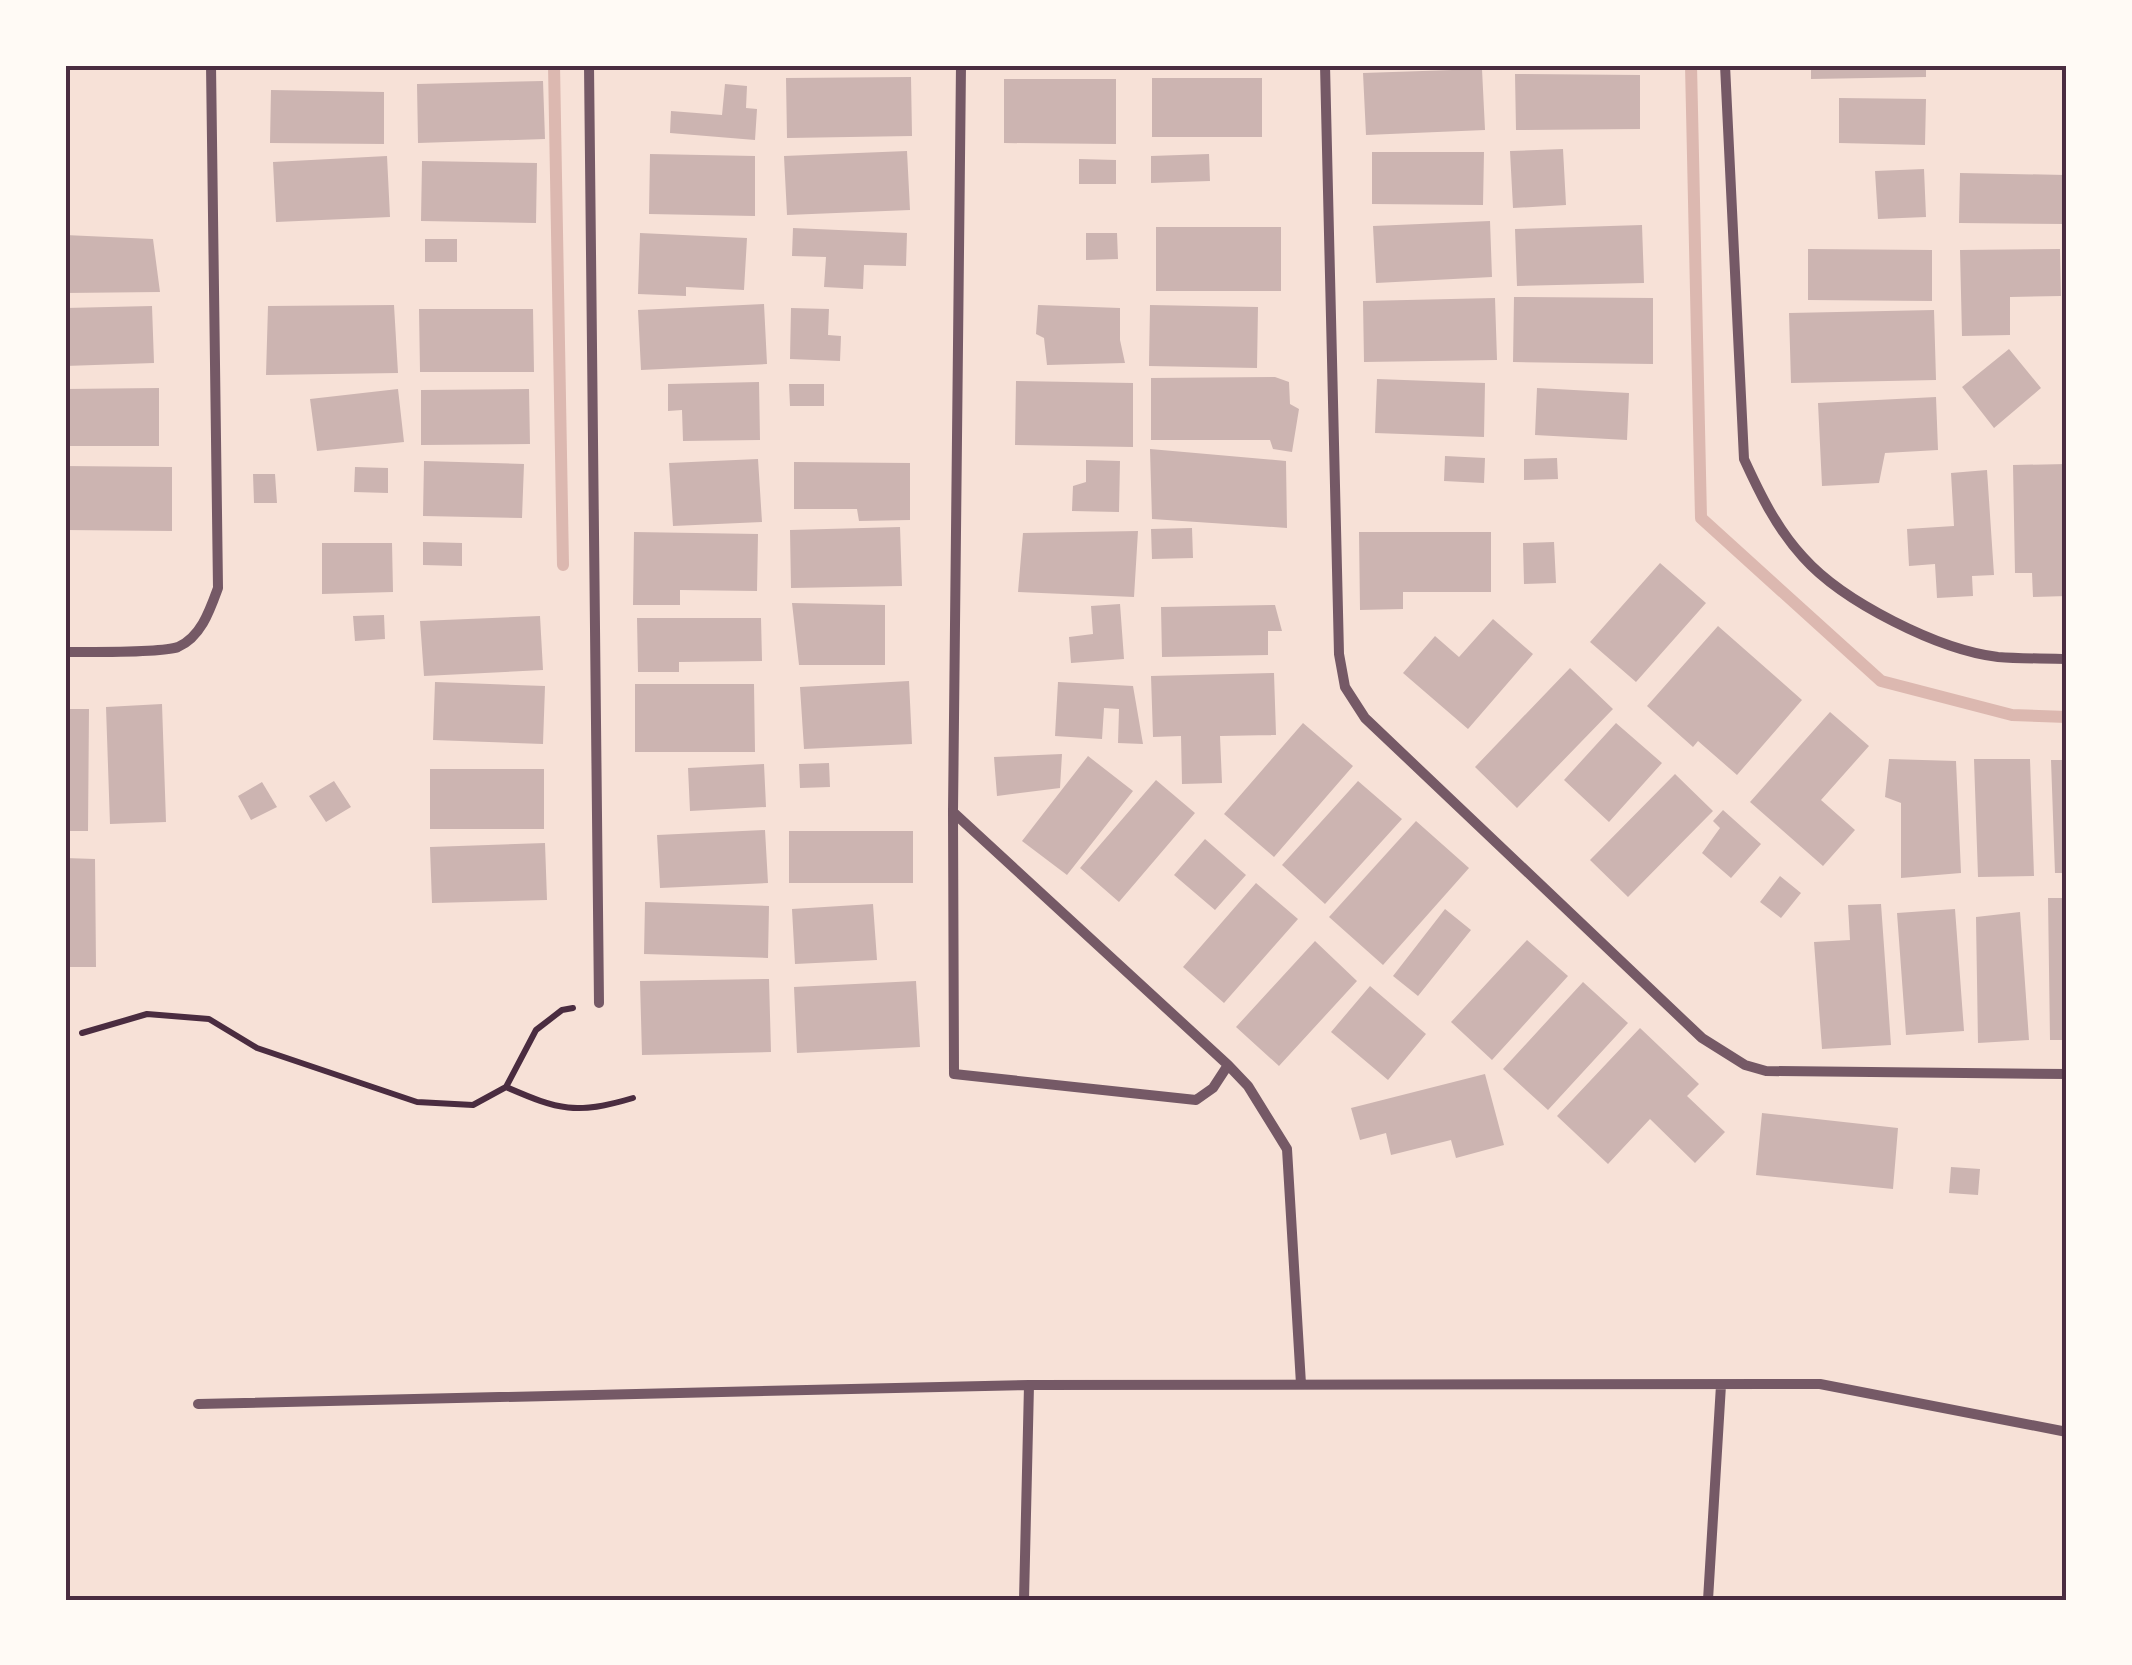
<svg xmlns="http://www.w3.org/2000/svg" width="2132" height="1665" font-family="'DejaVu Sans',sans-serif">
<rect width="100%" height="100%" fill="#f7e1d7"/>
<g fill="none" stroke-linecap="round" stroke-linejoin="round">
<path stroke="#dcb8b0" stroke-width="12" d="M554,65l9,500
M1691,65l10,453 180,163 131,34 55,2"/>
</g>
<path fill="#ccb4b1" d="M1811,65h115v12l-115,2z
M1482,69l3,61 -119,5 -3,-62z
M1515,74l125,1v54l-124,1z
M911,77l1,59 -125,2 -1,-60z
M1152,78h110v59h-110z
M1004,79h112v65l-112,-1z
M543,81l2,58 -127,4 -1,-59z
M725,84l22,2 -1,22 11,1 -2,31 -85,-7 1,-22 51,4z
M271,90l113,2v52l-114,-1z
M1839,98l87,1 -1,46 -86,-2z
M1563,149l3,56 -53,3 -3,-57z
M907,151l3,59 -123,5 -3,-59z
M1372,152h112l-1,53 -111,-1z
M650,154l105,2v60l-106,-2z
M1209,154l1,27 -59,2v-27z
M387,156l3,61 -114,5 -3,-60z
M1079,159l37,1v24h-37z
M422,161l115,2 -1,60 -115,-2z
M1924,169l2,48 -48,2 -3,-48z
M1960,173l105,2 -1,49 -105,-1z
M1490,221l2,56 -116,6 -3,-57z
M1642,225l2,58 -127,3 -2,-57z
M1156,227h125v64h-125z
M793,228l114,5 -1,33 -42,-1 -1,24 -39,-2 2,-30 -34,-1z
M640,233l107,5 -3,52 -58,-3v9l-48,-2z
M1086,233h31l1,26 -32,1z
M65,235l88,4 7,53 -95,1z
M425,239h32v23h-32z
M1808,249l124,1v51l-124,-1z
M2060,249l1,47 -51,1v38l-48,1 -2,-86z
M1514,297l139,1v66l-140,-2z
M1495,298l2,62 -133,2 -1,-61z
M764,304l3,60 -126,6 -3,-60z
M394,305l4,68 -132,2 2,-69z
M1038,305l82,3v32l5,23 -78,2 -3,-27 -8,-4z
M1150,305l108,2 -1,61 -108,-2z
M152,306l2,57 -89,3v-58z
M791,308l38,1 -1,26 13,1 -1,25 -50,-2z
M419,309h114l1,63h-114z
M1934,310l2,70 -145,3 -2,-70z
M2009,349l32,39 -47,40 -32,-41z
M1275,377l14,5 1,22 9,5 -7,43 -19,-3 -3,-9h-119v-62z
M1377,379l108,4 -1,54 -109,-4z
M1016,381l117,2v64l-118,-2z
M759,382l1,58 -77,1 -1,-31 -14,1v-27z
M789,384h35v22h-34z
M159,388v58h-94v-57z
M1537,388l92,5 -2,47 -92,-5z
M398,389l6,53 -87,9 -7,-52z
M529,389l1,55 -109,1v-55z
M1936,397l2,53 -53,3 -6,30 -57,3 -4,-83z
M1150,449l136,12 1,67 -135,-9z
M1445,456l40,2 -1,25 -40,-2z
M1557,458l1,21 -34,1v-21z
M758,459l4,63 -89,4 -4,-63z
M1086,460l34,1 -1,51 -47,-1 1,-25 13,-4z
M424,461l100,3 -2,54 -99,-2z
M794,462l116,1v57l-51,1 -2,-12h-63z
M2067,464v132l-34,1 -1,-24h-17l-2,-108z
M65,466l107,1v64l-107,-1z
M355,467l33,1v25l-34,-1z
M1987,470l7,105 -22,1 1,20 -36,2 -2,-34 -26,2 -2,-37 47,-3 -3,-53z
M253,474h22l2,29h-23z
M900,527l2,59 -111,2 -1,-58z
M1192,528l1,30 -41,1 -1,-30z
M1138,531l-4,66 -116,-5 5,-59z
M634,532l124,2 -1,57 -77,-1v15h-47z
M1359,532h132v60h-88v17l-43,1z
M423,542l39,1v23l-39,-1z
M1554,542l2,41 -32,1 -1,-41z
M322,543h70l1,49 -71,2z
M1660,563l46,40 -70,79 -46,-40z
M792,603l93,2v60h-86z
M1120,604l4,55 -53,4 -2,-26 24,-3 -2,-28z
M1275,605l7,26h-14v24l-106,2 -1,-50z
M384,615l1,24 -30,2 -2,-25z
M540,616l3,54 -119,6 -4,-55z
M637,618h124l1,43 -83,1v10h-41z
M1493,619l40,35 -65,75 -65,-56 32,-37 24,21z
M1718,626l84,74 -65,75 -39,-34 -5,6 -46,-41z
M1570,668l43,41 -96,99 -42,-41z
M1274,673l2,62 -56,1 2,47 -40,1 -1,-48 -28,1 -2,-61z
M909,681l3,63 -108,5 -4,-62z
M435,682l110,4 -2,58 -110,-4z
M1058,682l75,4 10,58 -25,-1 1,-34 -15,-1 -2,31 -47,-3z
M635,684h119l1,68h-120z
M162,704l4,118 -56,2 -4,-117z
M65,709h24l-1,122h-23z
M1830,712l39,34 -48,54 34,30 -32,36 -73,-64z
M1303,723l50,43 -79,91 -50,-43z
M1616,723l46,40 -53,59 -45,-42z
M1062,754l-2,34 -63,8 -3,-39z
M1088,756l45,35 -66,84 -45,-34z
M1889,759l67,2 5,112 -60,5v-75l-16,-6z
M1974,759h56l4,117 -56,1z
M2051,760h16v113h-12z
M829,763l1,24 -30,1 -1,-24z
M764,764l2,43 -76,4 -2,-43z
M430,769h114v60h-114z
M1675,774l38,37 -85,86 -38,-37z
M1156,780l39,33 -76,89 -39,-34z
M334,781l17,26 -25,15 -17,-26z
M1358,781l44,38 -77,85 -43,-39z
M262,782l15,25 -26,13 -13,-24z
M1723,810l38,34 -30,34 -29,-25 18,-25 -7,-7z
M1416,821l53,47 -86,97 -54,-48z
M765,830l3,53 -108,5 -3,-53z
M789,831h124v52h-124z
M1205,839l41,36 -31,35 -41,-35z
M545,843l2,57 -115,3 -2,-56z
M65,858l30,1 1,108h-31z
M1780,876l21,17 -20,25 -21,-16z
M1256,883l42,36 -74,84 -41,-36z
M2048,898h19v142h-17z
M645,902l124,4 -1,52 -124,-4z
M873,904l4,56 -82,4 -3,-55z
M1881,904l10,141 -69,4 -8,-107 36,-2 -2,-35z
M1445,909l26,21 -53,66 -25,-20z
M1955,909l9,122 -58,4 -9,-122z
M2020,912l9,128 -51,3 -2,-126z
M1527,940l41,36 -76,84 -41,-38z
M1315,941l42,40 -78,85 -43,-39z
M769,979l2,73 -129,3 -2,-74z
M916,981l4,66 -123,6 -3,-66z
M1583,982l45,41 -80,87 -45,-41z
M1370,986l56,48 -38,46 -57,-48z
M1640,1028l59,56 -12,12 38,36 -30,31 -45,-44 -42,45 -51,-48z
M1485,1074l19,71 -48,13 -5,-18 -60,15 -5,-22 -26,7 -9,-32z
M1762,1113l136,15 -5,61 -137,-14z
M1951,1167l29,2 -2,26 -29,-2z"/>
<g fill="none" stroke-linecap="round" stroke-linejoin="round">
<path stroke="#4a2c40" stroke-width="6" d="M82,1033l65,-19 62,5 48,29 160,54 56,3 33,-18 30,-57 26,-20 11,-2
M506,1087c53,23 70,28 127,11"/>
<path stroke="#755966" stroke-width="10" d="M589,65l10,938
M1325,65l14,589 6,33 20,31 337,320 43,27 21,6 301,3
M1725,65l19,394c16,35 33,70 59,98 40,45 136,93 195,100 23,2 46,1 69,2
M65,652c21,0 98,1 113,-5 23,-10 32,-37 40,-59l-7,-523
M953,812l275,253 -15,23 -17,12 -242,-26 -1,-262 8,-747
M1228,1065l20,21 39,63 14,235
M198,1404l831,-19 791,-1 247,48
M1024,1600l5,-215
M1708,1600l13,-215"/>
</g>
<rect width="2132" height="1665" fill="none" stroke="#fffaf5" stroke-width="135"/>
<rect x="68" y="68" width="1996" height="1530" fill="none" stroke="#4a2c40" stroke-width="4"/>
</svg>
